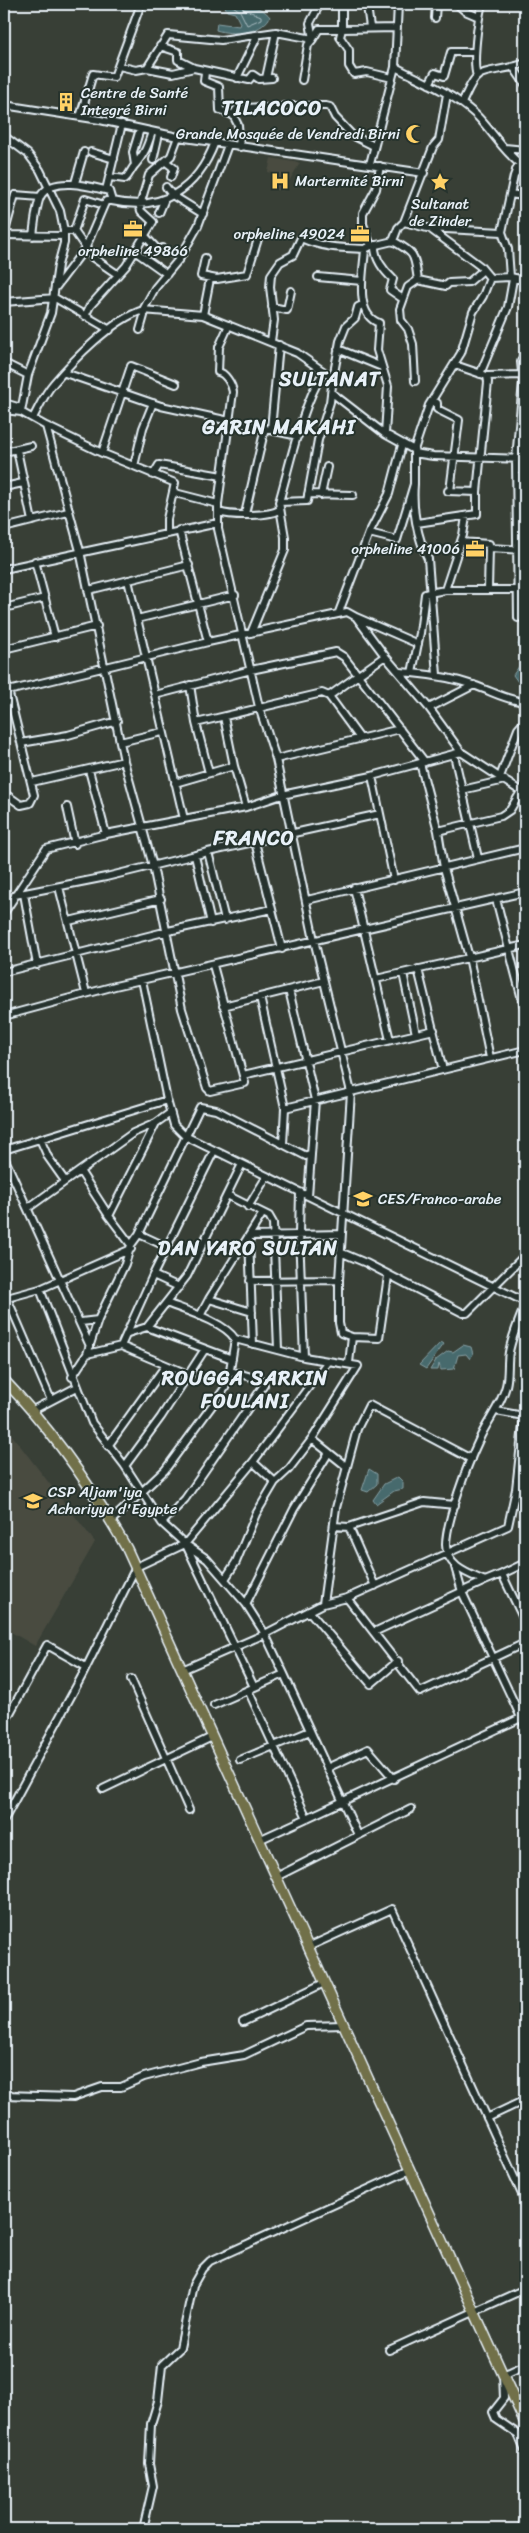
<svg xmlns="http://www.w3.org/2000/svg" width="529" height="2533" font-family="Sriracha,sans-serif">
<rect width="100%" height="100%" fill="#383f36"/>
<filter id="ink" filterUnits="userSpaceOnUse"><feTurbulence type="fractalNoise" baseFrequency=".02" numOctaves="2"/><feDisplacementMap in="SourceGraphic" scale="10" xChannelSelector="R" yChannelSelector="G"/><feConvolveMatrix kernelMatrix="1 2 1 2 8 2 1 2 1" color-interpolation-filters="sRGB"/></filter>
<g filter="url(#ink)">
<path fill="#484b41" d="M271,158l29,5 -17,28 -12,-2 1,-16 -4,-1z
M4,1425l91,117 -60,104 -31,-18z"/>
<path fill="#476a6d" stroke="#87a0a5" d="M224,4c14,0 37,0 46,13 -10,18 -38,18 -54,13l1,-7 22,3 1,-3 -5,-10 -8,-2z
M525,619v63l-1,2 -6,-2 -5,-7 11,-16 -2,-12 -4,-2z
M441,1342l3,2 -18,25 -7,-4z
M463,1345l8,2 2,7 -3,5 -4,-5 -8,1 -4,14 -13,1 -2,-6 -1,6h-8l6,-10 12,-9 5,1z
M369,1469l8,5v10l-9,8 -6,-2z
M398,1477l5,5v7l-9,2 -18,13 -3,-4 11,-16z"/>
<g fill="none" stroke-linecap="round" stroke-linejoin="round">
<path stroke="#a8bbc0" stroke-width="1" d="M230,4l10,7 7,14 14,-6v-3l-18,-7 -1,-5"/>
<g stroke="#e8f1f8" stroke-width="10">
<path id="minor" d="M342,4v25l55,-1
M457,4l8,7 14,6
M367,6l3,21
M435,18l1,-14
M160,46l18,6v8l16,8
M119,66l17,4 11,-2 26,5 21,-5 55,12 4,-5 6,4 13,-1
M395,67c28,14 57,26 80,47 16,15 27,36 44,49l-5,13 -12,56 -75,-4 -23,-6 29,-75 6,-7 8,-46
M147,68l21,-33 53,5 55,-8 37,7 6,-10h23l-2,8 9,13v16l5,8 13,-2 25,6
M514,68l11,16
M205,72l-1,9 15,6 1,23 13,5 5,10 2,22
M477,76c-5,-13 1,-57 5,-72
M237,78l21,-43
M266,78l10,-46
M302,80l6,-35 5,-6 -3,-16 10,-19
M429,84l6,-11 9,3 7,-24h24
M462,103c4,-8 9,-23 17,-28 6,-5 34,-6 46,-12
M4,105l96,15 78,17 246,36
M233,115l4,-6 23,-2 15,3 9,-4h42l4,1 5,10 17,18 22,11
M80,117l13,-43 21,3 27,-73
M4,136l24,18 12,16 20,41 4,20v12l-6,22 -7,48 -23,62
M505,148l20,2
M91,152l23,7
M153,160l6,-26
M166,162l8,6 -3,9
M370,164l25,-97 3,-63
M135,165l-2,-13 7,-23
M516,170l9,5
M110,177l15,2c5,-4 6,-10 10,-14 10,-12 12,-18 17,-33
M75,183l9,-31
M166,187l6,8 31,19
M106,190l16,-66
M510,194l13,2
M141,202l8,-27 22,-19 7,-19
M159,213l5,-12
M404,222l-6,6 -5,13c24,13 21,15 25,39l-10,7 -8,22 1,11 7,9 5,15 2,37
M429,228l51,38 10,12
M64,231h10l18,26 25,17
M74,231l11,-32 19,6
M502,232l6,17 2,28
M4,235l11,-40 25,2
M4,235l60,1
M33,236c1,-9 4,-36 9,-42 13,-18 50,-7 67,-3l3,10c50,11 85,-11 103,-59
M145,236l13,14 5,-2 17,10
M375,245c-1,13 9,26 18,34l-3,11 13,9
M372,246l21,-5
M365,249l6,-3 -8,-22v-11l13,-24 4,-23
M136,252l31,22
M205,258l-4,18 16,3 30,-5 11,-35
M318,277l44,4
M418,280l28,6 3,-3 20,-1 13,-11
M56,287l30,-40 18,-42 2,-4h6
M4,302l51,-4 55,32
M272,307l15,3 4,-19
M203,315l7,-36
M85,316l5,-10 36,-40 27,-44 -12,-11 -2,-7
M229,325l-10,22 -1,25c7,1 14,12 15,20l-15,112v25l41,178 17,52 38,181 37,152 -12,188v43l2,10 11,4 27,1 9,-62
M140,330l4,-14 -1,-6 60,5 94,38 36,25 -3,24 -12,38 -11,61 -28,1c11,-38 23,-97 44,-129
M271,341l3,-21 -4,-33 1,-12 9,-13 13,-7 8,-17c22,10 40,10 64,11 -1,21 -12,65 14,74l-2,27 11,36 -3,48
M338,349l44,18
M4,363l24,12 -7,37
M65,373l96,33 137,30
M480,374l28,-67 5,-28
M487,376l36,-1
M333,378l7,-37 6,-15 9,-8 3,-11 4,-2
M332,393l53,41 29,16v3l19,3 92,3
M433,401l4,2v6l22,11 -9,71
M4,403l17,5
M4,410l17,2 25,14 34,125 44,210 29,105 29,143 25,79 3,3 35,-8 -32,-118
M33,418c6,-11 12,-25 20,-34 21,-25 59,-64 90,-74l12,-22 25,-30 18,-32 30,-81
M46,426l56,27 73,30 -8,36v14
M271,429l8,-84
M17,450l15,71
M414,450l15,-45 32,-52 12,-41 10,-16 7,-18 20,-1 15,3
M4,452l27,-6
M102,453l29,-87 45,18
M134,466l9,-38 10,-25
M153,475l6,-10 63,11
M414,484c-2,25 3,53 14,75l9,116
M4,487l19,-4
M448,491l29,1
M175,493l43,11
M308,494l45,1
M321,495l6,-28
M219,512c11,4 52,5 61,-3
M245,514l20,-86
M417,523l60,-9v-22l11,-110 -1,-6 -32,-11
M4,528l64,-16
M179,530l29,112
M369,533l28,7 17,-56v-31
M461,542l28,2v4l36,2
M35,561l20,76
M4,569l214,-46
M128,580l56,239
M488,589l1,-41
M89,590l100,-25
M445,590h80
M429,593l16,-3 18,-55 3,-18
M4,608l41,-10
M339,612l30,-79 20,-39 13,-49
M356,617l62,27
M518,618l-2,-159 7,-77 -2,-20 4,-11
M137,619l98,-24
M251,633l34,-83v-13l-6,-35
M4,649l93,-23
M400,672l12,1 8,-40 5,-39 4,-1
M412,673c21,2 41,5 61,12 21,7 30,14 52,17
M4,674l30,121 -4,8 -9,2 -17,-12
M190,685l6,38 13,50
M4,692l204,-50 139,-30 9,5 29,39 44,52 32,44 64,42
M155,695l96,-25 85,-18 8,5 81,105
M329,696l56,-40
M429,708l45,-23
M224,717l10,49 12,41
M196,723l126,-30 7,3 30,41
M120,742l42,-10
M21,743l47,-8 49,-14
M454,755l24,103
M276,759l124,-30
M420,763l18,68 6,37 25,89 21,101
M89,770l17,64
M372,776l22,104
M500,777l18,-48 7,-8
M32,782l92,-21
M175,783l59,-17
M462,790l43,-10
M67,807l8,37
M438,831l63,-15 9,-6 15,-25
M255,842l27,107
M208,852l17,68
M195,856l16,67
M59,887l27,106
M354,888l36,152
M24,894l13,71
M15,895l91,-18 102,-25 172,-38
M496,899l29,112
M307,900l218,-52
M4,913l42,-64 60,-15 140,-27 36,-12 90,-19 89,-24
M69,921l92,-22
M418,969l25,101
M4,972l164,-41 104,-22
M403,973l13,61
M376,979l149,-34
M289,990l26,110 -7,96
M260,997l25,111 -2,36
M223,1006l101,-25
M4,1016l111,-30 410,-94
M243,1075l191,-45
M167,1100l7,25 11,11 340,166
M285,1108l240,-58
M40,1139l8,18 17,24
M4,1150l163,-50 -25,-120
M4,1157l86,189
M80,1171l29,45 22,29
M300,1192l-1,42 5,123
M227,1195l42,21 4,7 5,126
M248,1207l19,-31
M28,1208l105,-75 23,-10 14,-10
M109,1216l47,-93
M139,1234l28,13
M249,1236l92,-2
M249,1237l4,107
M340,1252l26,11 97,50h4l58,-58
M153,1275l26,12
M250,1281l89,-1
M40,1289l52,134 33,43 37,57 23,21 22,15 39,45 19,30 19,40 74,161
M209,1299l43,13
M525,1305c-6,15 -13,31 -16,47 -2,11 0,22 -3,34 -5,20 -19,35 -27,54 -11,23 -33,81 -33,105 0,22 23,29 39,36l17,-7 23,48
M200,1316l9,-17 54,-86
M81,1322l17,-2
M147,1327l40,-51 55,-112
M128,1333l19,-6 85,32
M121,1346l32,-71 61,-124
M87,1354l34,-8 69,29
M349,1363l3,-26
M72,1377l15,-23 11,-34 27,-56 6,-19 8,-11 61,-127 16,3 90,46 5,-3
M51,1400l-44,-102 33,-9 91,-40
M33,1410l44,-23
M312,1439l35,28
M108,1446l58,-81
M253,1462l22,20
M125,1466l36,-49 44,-68
M111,1521l54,-51 60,-82 4,-12 6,-37c-10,-17 -51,-29 -69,-36
M162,1523l23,-24 79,-114 -2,-5 -32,-9
M334,1526l15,1 75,-25 31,3
M349,1527l26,59
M186,1545l68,142
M455,1567l7,25 63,134
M502,1574l23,-11
M225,1579l11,-17 20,-48 19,-32 14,-13 23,-30 46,-73 -54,-9 -69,-18
M347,1598l73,94 105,-49
M246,1604l48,-95 34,-55
M323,1604l24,-6 161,-72 8,-37 8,-73 -28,-5
M309,1611l62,73 27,-23
M374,1632l111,-51
M182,1670l83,-36 58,-30 13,-96 21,-79 12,-24 102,54
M131,1679l58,131
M248,1690l59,128 -48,22
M214,1705l70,-31
M4,1724l43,-79 39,22
M240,1760l70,-29
M327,1768l41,-19 26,30
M103,1789l109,-52
M307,1818l214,-100
M4,1820l79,-146 53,-107 49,-23 68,-82 75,-101
M276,1877l135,-68
M308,1947l84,-38 133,292
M243,2022l81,-39
M4,2095l69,2 29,-10h19l23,-10 57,-15 43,-7 62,-29 38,-1
M487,2118l38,-18
M389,2350l136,-61
M525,2365l-22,10 1,23 -11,14 3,7 22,15 7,17
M143,2529l10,-43 -4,-22 2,-40 7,-23 4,-36 18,-17 13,-63 9,-16 8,-8 200,-91
M522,2529l3,-16"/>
</g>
<g stroke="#e8f1f8" stroke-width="12">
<path id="highway" d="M4,1380c49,51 88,107 123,169l398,874"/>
</g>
<use href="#minor" stroke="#26332d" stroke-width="6"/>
<use href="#highway" stroke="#71704a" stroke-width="9"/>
</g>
</g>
<defs>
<g id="building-bare" transform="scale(1.5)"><path d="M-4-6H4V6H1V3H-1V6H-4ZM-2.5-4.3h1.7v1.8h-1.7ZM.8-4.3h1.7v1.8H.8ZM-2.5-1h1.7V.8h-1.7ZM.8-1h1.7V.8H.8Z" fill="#ffd166" stroke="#26332d" stroke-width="2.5" paint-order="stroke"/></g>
<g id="mosque-bare" transform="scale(1.5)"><path d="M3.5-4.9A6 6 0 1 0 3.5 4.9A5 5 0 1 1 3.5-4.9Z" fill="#ffd166" stroke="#26332d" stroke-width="2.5" paint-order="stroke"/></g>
<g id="hospital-bare" transform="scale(1.5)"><path d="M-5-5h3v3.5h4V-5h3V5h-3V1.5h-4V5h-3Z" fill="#ffd166" stroke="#26332d" stroke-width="2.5" paint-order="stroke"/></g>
<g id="sight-bare" transform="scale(1.5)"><path d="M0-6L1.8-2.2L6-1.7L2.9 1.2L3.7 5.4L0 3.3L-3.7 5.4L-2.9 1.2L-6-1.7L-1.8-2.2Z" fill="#ffd166" stroke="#26332d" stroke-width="2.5" paint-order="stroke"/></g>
<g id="office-bare" transform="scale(1.5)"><path d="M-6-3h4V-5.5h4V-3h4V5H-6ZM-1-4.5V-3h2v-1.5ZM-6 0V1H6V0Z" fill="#ffd166" stroke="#26332d" stroke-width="2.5" paint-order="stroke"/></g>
<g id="school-bare" transform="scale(1.5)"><path d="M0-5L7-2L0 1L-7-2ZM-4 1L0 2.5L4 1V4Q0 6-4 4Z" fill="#ffd166" stroke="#26332d" stroke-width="2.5" paint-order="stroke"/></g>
</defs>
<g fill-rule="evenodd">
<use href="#building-bare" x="66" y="102"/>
<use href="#mosque-bare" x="415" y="134"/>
<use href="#hospital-bare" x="280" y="181"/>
<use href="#sight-bare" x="440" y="182"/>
<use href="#office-bare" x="133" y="229"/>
<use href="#office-bare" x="360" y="234"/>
<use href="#office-bare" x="475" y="549"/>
<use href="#school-bare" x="363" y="1199"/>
<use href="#school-bare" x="33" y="1501"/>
</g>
<g text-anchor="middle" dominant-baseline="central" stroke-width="4" stroke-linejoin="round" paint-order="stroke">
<g font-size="15" fill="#e8f1f8" stroke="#26332d" text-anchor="start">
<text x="81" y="93">Centre de Santé<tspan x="81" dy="17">Integré Birni</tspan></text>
<text x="400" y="134" text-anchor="end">Grande Mosquée de Vendredi Birni</text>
<text x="295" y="181">Marternité Birni</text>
<text x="440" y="204" text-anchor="middle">Sultanat<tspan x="440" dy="17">de Zinder</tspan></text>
<text x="345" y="234" text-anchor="end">orpheline 49024</text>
<text x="133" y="251" text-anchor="middle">orpheline 49866</text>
<text x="460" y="549" text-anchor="end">orpheline 41006</text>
<text x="378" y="1199">CES/Franco-arabe</text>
<text x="48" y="1492">CSP Aljam'iya<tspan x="48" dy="17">Achariyya d'Egypte</tspan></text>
</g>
<g font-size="20" font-weight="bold" letter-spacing="1" fill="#e8f1f8" stroke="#26332d">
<text x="272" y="108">TILACOCO</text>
<text x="330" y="379">SULTANAT</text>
<text x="279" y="427">GARIN MAKAHI</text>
<text x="254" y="838">FRANCO</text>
<text x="248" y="1248">DAN YARO SULTAN</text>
<text x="245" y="1378">ROUGGA SARKIN<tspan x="245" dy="23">FOULANI</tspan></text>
</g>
</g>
<rect width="529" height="2533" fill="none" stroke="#26332d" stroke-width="20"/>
<rect x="10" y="10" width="509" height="2513" fill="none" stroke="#e8f1f8" stroke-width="2" filter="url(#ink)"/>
</svg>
